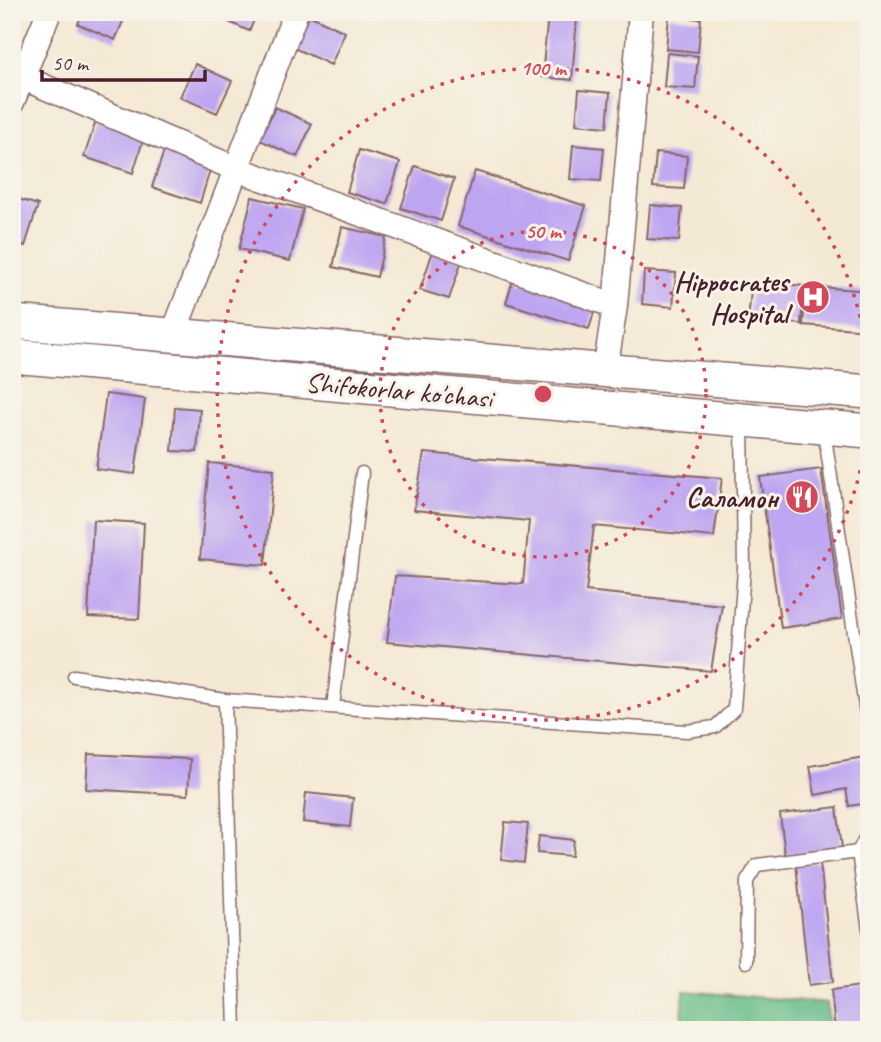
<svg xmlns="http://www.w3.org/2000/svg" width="881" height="1042" font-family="Caveat,sans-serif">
<rect width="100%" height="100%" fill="#f7f3e8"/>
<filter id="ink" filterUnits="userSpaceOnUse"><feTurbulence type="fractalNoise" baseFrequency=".0143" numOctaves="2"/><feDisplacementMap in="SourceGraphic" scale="14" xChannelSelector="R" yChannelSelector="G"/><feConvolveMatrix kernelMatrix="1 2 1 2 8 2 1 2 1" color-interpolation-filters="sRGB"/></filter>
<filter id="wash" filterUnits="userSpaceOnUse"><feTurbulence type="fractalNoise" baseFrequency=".00686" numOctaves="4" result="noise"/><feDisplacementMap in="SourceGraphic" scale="28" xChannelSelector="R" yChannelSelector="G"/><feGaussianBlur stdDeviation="1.57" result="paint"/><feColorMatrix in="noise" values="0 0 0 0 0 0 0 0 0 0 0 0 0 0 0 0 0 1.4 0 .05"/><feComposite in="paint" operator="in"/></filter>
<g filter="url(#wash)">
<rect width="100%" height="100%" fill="#f4e9d4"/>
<path fill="#6cbe8b" stroke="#5b6e5b" stroke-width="2" d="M684,991l143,12 2,27h-148z"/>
<g id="blocks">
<path fill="#bea5f1" d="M83,12h44l-12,28 -37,-16z
M214,12h44l-9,19 -36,-16z
M548,14l29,3 -5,63 -30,-3z
M309,15l36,17 -14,33 -37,-17z
M669,16l32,3 -3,33 -32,-3z
M667,53l31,3 -3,33 -31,-2z
M195,64l37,17 -15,32 -37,-16z
M579,90l31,3 -3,34 -31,-3z
M275,107l37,17 -15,33 -37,-17z
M96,121l48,16 -11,36 -49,-16z
M573,145l31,3 -3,33 -31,-2z
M359,150l41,12 -13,42 -40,-12z
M164,151l47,16 -11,36 -48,-16z
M656,153l31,3 -3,33 -31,-2z
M415,166l39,13 -13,42 -40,-13z
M475,171l111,35 -18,55 -110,-35z
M12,197l26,8 -13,41 -13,-4z
M252,197l51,12 -13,52 -51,-12z
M650,205l32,3 -3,33 -32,-2z
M342,227l44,10 -9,40 -44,-10z
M433,251l29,9 -13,39 -29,-9z
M644,271l32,2 -3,34 -31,-3z
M513,280l83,26 -7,23 -83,-26z
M752,281l52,5 -3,38 -53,-4z
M806,286l63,5v39l-66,-5z
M106,394l39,5 -10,75 -39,-5z
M175,407l25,2 -3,43 -25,-1z
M424,453l298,25 -8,59 -120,-11 -8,65 136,14 -11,66 -324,-29 8,-66 128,8 6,-63 -115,-11z
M209,463l65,6 -9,96 -65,-6z
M821,469l21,150 -61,9 -21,-151z
M93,520l51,3 -5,96 -51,-2z
M88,754l102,5 -2,36 -102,-6z
M865,757l4,46 -20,3 -3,-17 -31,6 -5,-29z
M306,793l47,5 -3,29 -47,-5z
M837,807l5,41 -57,7 -5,-41z
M505,822l23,2 -4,39 -23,-3z
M539,836l35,4 -2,16 -35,-3z
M820,862l13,120 -24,3 -13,-121z
M869,985v45h-34l-4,-40z"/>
</g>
</g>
<g filter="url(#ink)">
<use href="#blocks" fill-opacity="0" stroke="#866666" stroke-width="2"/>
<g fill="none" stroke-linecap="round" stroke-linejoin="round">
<g stroke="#866666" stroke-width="15">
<path id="service" d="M824,430l45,304
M74,676l151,24 462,31 28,-4 19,-18 10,-140 -2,-147
M225,700l10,330
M333,707l29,-234
M869,830l-11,22 11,78
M746,962l1,-81 10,-16 101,-13"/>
</g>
<g stroke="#866666" stroke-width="27">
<path id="minor" d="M12,73l222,95 381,138
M12,102l37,-90
M173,335l123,-323
M605,371l10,-65 26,-294"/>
</g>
<g stroke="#866666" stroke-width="36">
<path id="secondary" d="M12,322l857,70
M12,356l857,75"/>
</g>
<use href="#service" stroke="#fff" stroke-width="12"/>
<use href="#minor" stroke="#fff" stroke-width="24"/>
<use href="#secondary" stroke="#fff" stroke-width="33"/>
</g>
</g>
<g fill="none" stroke="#d1495b" stroke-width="3.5" stroke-dasharray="3.5 7">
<circle cx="543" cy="394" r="163"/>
<path d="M869 408A326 326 0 1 1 869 380"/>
</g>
<defs>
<g id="hospital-disc" transform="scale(1.75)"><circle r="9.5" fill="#d1495b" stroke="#f7f3e8"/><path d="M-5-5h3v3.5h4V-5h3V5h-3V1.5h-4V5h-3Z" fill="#fff"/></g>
<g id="restaurant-disc" transform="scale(1.75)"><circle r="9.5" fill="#d1495b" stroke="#f7f3e8"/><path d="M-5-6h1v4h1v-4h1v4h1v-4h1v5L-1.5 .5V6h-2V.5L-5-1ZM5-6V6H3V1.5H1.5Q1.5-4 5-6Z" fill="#fff"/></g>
</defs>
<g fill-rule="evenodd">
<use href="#hospital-disc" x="813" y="297"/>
<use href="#restaurant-disc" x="802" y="497"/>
</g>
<g text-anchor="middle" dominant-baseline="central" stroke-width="6" stroke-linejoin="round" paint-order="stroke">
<g font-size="28" font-weight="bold" fill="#4a1f2b" stroke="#f7f3e8" text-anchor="end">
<text x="788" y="281">Hippocrates<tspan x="788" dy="32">Hospital</tspan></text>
<text x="778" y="497">Саламон</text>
</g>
<g font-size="28" fill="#4a1f2b" stroke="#f7f3e8">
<text transform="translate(399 390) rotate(5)">Shifokorlar ko'chasi</text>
</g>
</g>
<circle cx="543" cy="394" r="10" fill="#d1495b" stroke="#f7f3e8" stroke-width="3.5"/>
<g font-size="21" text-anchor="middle" font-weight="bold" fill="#d1495b" stroke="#f7f3e8" stroke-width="6" stroke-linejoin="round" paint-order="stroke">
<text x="543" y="75">100 m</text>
<text x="543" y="238">50 m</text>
</g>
<rect width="881" height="1042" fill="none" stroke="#f7f3e8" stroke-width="42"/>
<path d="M42 70v10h163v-10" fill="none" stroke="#4a1f2b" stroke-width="3.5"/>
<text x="52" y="70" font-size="21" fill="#4a1f2b" stroke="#f7f3e8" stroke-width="5" paint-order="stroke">50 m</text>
</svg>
